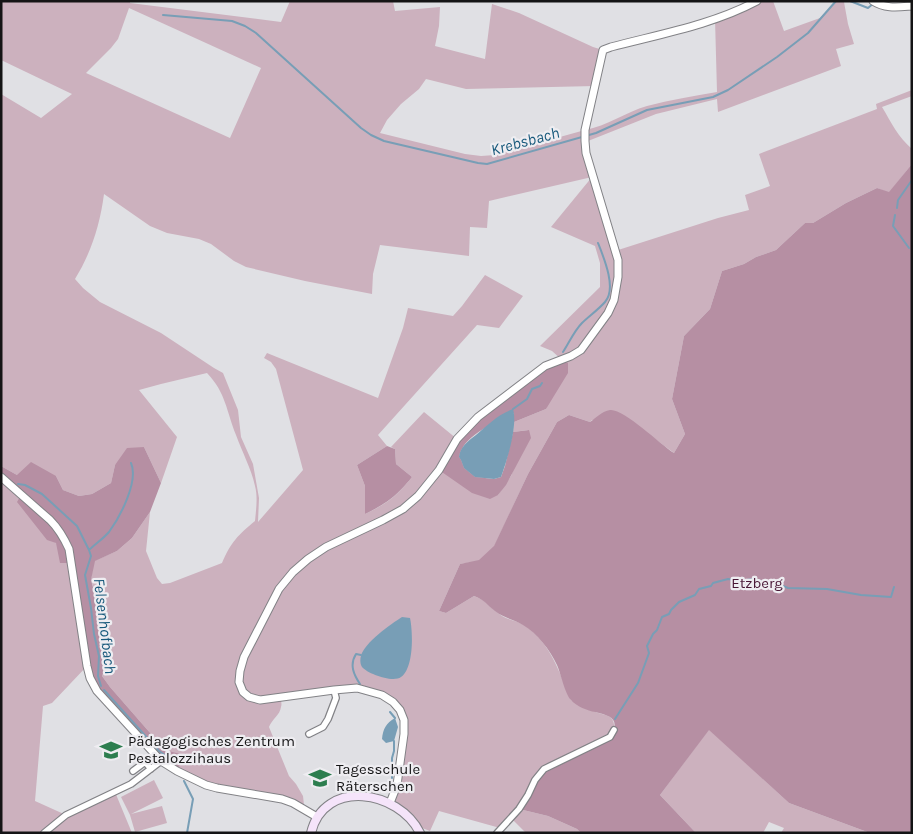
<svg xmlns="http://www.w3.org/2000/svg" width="913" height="834" font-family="Karla,sans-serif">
<rect width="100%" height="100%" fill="#e0e0e4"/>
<path fill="#ccb1be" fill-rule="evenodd" d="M1,1h129v2l151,19 9,-21h103l2,10 45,-4 -1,19 -4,20 50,13 7,-55 27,9 74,34 10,3 -8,36 -129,3 -40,-10 -7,10 -18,15 -14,16 -7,13 85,21 16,2 14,-1 90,-25c22,-4 41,-18 62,-24 23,-6 47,-10 70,-14l-2,-73 42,-18h16l11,30 36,-13 16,-17 8,1 4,22 6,20 -18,5 5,17 -123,46 -1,-13 -61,15 -68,27h-3l30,110 103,-33 31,-8 -4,-15 25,-9 -11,-32 118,-45 -1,-5 36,-14v6l-30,11c9,15 16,30 30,42v15l-23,29 -12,-5 -31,15 -33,20h-8l-29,27 -20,7 -12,7 -22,7 -12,38 -26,27 -12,63 13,35 -11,19 -23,-17 -59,-16 -2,2 -21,-7 -12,7 -29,52 -34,73 -15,14 -19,3 -21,47 7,2 28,-17c12,4 18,13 28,20 7,4 15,5 22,9 27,18 35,47 47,75 7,4 14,8 22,11 10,5 23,2 21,19l-95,79 29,7 29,13 4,4h-55l-15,-15 -11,10 -61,-17 -9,20 -13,-5 -27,-23 4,-9 10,-74 -11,-18 -36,-14 -76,10c0,3 1,6 0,9 -1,8 -9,12 -12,20l20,49 7,8 7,12 1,9 -2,3 -9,-5 -76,-15 -40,-17 -12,-21 -55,-63 -8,-11 9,-22 -20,-75 3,-18 23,-10 15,-13 18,-26 -4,39 11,27 5,6 8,-1 52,-20c9,-21 16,-28 33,-42 1,-11 3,-24 0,-35 -4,-18 -13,-34 -19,-51 -10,-25 -10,-42 -29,-62l-46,11 -22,6 38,47 -16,46 -17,-36 -29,18 -4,18 -19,11 -13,2 -16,-6 -7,-14 -39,-1 -16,-9v-372l40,24 31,-24 -71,-34zM129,8l132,60 -31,70 -144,-65 25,-25 7,-9zM592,177l-41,50 44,19 5,17v24l-60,59 12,5 10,9 -16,49 -32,13 -1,10 15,-2 -17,46 -13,19 -41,-56 -33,-27 -33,35 4,2 1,15 16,13c-16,20 -24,26 -47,37v-28l-8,-21 30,-19 -9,-11 99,-110 22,3 24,-32 -38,-21 -23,31 -9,10 -45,-8 -5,20 -25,70 -111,-45 -3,5 7,4 5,7 27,101 -45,52 1,-24 -6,-34 -12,-27 -3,-27 -15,-37 -9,-5 -53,-35 -61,-31 -17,-14 -8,-9c16,-26 25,-54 29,-85l46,32 17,7 32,6 12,5 23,17 12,6 59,14 67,13 1,-20 7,-29 89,11 1,-29 17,1 2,-27z
M1,477l21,18 34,48 15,19 16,104 -35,37 -9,3 -8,95 31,14 49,-23 17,41h-131z
M709,729l80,74 81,30h-89l3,-5 -15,-6 -6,11h-67l-36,-38z
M154,780l9,18 -32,16 31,-8 5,17 -32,9 -5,-17 -9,-18z"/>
<path fill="#b68fa3" d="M912,164v669h-42l-81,-30 -80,-73 -49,65 36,38h-115l-4,-4 -29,-13 -29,-7 25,-40 66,-32c11,-18 1,-21 -15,-25 -7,-1 -19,-6 -24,-12 -6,-6 -10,-26 -14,-35 -7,-15 -20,-32 -34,-40 -9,-6 -20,-7 -28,-14 -8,-6 -10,-11 -21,-15l-28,17 -7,-2 21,-47 19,-4 15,-14 34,-72 29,-52 12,-7 21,7c6,-4 12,-11 20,-12 13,-2 50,34 64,43l11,-19 -13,-35 12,-63 26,-27 12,-38 22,-7 12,-7 20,-7 29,-27h8l33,-20 31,-15 12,4z
M562,360l6,3v10l-22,36 -32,13v-9c-18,9 -52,23 -55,44l2,3 3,8 11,9 19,2 7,-2 4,-11 8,-34 16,-2 2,8 -25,47 -8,10 -8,4 -18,-6 -33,-23 18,-31 21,-22 67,-51z
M387,446l8,3 1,15 16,13c-16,20 -25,26 -47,37v-28l-8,-21z
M144,447l17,36 -11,29 -18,26 -15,13 -22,10 -4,19 20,74 -9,22 8,11 55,63 15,4 1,9 -4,8 -16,-10 -69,-78 -21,-120h-11l-4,-20 -9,-3 -30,-38 4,-7 -20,-18v-11l16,9 14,-13 25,14 7,14 16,6 13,-2 19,-11 4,-18 12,-17z"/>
<path fill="#789eb6" d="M513,409c5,16 -6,52 -12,68l-7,2 -19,-2 -11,-9 -3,-8 -2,-3c1,-10 9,-16 17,-22 12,-10 21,-20 37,-26z
M402,617l8,1c3,14 4,50 -9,59 -8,6 -33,-3 -39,-10 -2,-3 -2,-8 -1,-11 3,-13 30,-32 41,-39z
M395,718l3,9 -4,14 -8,2 -4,-4c1,-10 4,-16 13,-21z"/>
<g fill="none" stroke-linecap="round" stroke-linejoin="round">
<path stroke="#789eb6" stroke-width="2" d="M850,1l18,7 6,-5
M163,15l69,6 13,5 11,7 105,95 10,7 13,6 94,22 9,1 109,-31 51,-23 66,-13 15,-7 49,-33 31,-24 28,-32
M897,208l1,-8 14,-20
M895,215l-2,11 16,22
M563,352c6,-9 11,-21 19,-29 7,-7 16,-13 23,-21 12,-13 -1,-44 -7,-59
M513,409l14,-10 5,-10 8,-3 2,-3
M18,484l7,1 17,9 35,32 12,24 2,6 -6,19 6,33 3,26 5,22 -1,20 3,10
M89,550c6,-6 14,-11 20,-18 11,-15 30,-51 22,-69
M360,684c-6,-9 -11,-19 -4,-30l5,1
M104,690l55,61 14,10 2,3
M390,712l5,6
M615,719l23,-36 11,-30 -2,-7 6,-12 4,-4 5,-13 7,-3 2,-4 8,-8 16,-7 4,-6 12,-3 2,-3 15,-4 12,2 13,-2 12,3 5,-1 18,7 39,1 34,6 30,2 3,-10
M392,778v-20l2,-7v-10
M184,781l9,18 -6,34"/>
<g stroke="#828286" stroke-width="8">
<path id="minor" d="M309,734l14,-7 5,-8 8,-21 -2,-8
M133,771l12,-9 6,7
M44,833l22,-18 65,-31 30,-23
M497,833l22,-24 9,-14 7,-15 9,-11 66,-32 4,-7"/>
</g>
<g stroke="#828286" stroke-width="9">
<path id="tertiary" d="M873,1c12,8 25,6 39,5
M1,477l49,43c9,9 14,18 19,29l18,117 3,12 7,13 64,70 16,10 29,14 11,3 65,11 11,4 24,14
M390,803l7,-18 7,-51v-14l-4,-10 -7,-8 -11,-7 -25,-7 -23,2 -74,10 -11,-3 -6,-5 -4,-10 1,-11 4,-14 35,-68 14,-17 15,-13 18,-12 57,-27 20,-11 15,-13 21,-26 18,-31 21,-22 67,-51 26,-10 10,-6 27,-37 6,-13 4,-23v-17l-32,-107 -1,-12v-11l18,-80 8,-3c49,-13 101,-22 146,-46"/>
</g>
<g stroke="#828286" stroke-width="10">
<path id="secondary" d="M311,833c13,-55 88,-43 109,0"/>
</g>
<use href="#minor" stroke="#fff" stroke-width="5.5"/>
<use href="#tertiary" stroke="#fff" stroke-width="7"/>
<use href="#secondary" stroke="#f5e4fa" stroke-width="8"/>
</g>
<defs>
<g id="school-bare" transform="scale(1.725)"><path d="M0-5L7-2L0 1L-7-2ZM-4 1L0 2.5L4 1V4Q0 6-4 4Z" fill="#2d7e4f" stroke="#eeedf1" stroke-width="2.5" paint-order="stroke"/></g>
</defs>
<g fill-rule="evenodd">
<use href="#school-bare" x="111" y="750"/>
<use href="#school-bare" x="320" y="778"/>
</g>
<g text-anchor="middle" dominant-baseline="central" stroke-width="4.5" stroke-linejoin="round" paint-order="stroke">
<g font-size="15" fill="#481735" stroke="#eeedf1">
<text x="757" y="583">Etzberg</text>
</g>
<g font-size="15" fill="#141415" stroke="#eeedf1" text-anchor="start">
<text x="128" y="741">Pädagogisches Zentrum<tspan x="128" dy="17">Pestalozzihaus</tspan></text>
<text x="336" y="769">Tagesschule<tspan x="336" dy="17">Räterschen</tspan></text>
</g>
<g font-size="16" font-style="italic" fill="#195a7c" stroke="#eeedf1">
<text transform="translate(525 141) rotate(-15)">Krebsbach</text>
<text transform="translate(105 626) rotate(83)">Felsenhofbach</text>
</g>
</g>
<rect width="913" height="834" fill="none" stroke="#141415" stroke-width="5"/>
</svg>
